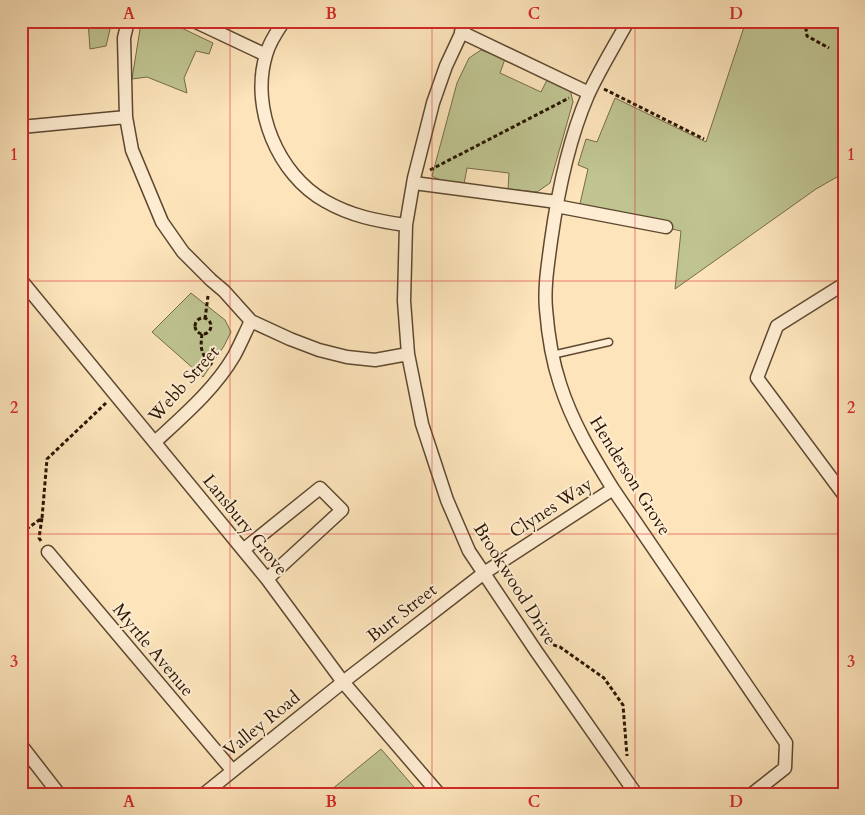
<svg xmlns="http://www.w3.org/2000/svg" width="865" height="815" font-family="Cardo,serif">
<rect width="100%" height="100%" fill="#fde4bb"/>
<filter id="stains"><feTurbulence type="fractalNoise" baseFrequency=".004" numOctaves="4"/><feColorMatrix values="0 0 0 0 .2 0 0 0 0 .09 0 0 0 0 .02 0 0 0 .5 -.17"/></filter>
<radialGradient id="worn" r=".72"><stop offset=".6" stop-color="#630" stop-opacity="0"/><stop offset="1" stop-color="#630" stop-opacity=".3"/></radialGradient>
<path fill="#bfc491" stroke="#746c49" d="M88,21h24l-6,25 -16,3z
M145,21h22l46,22 -4,11 -13,-3 -12,27 3,15 -40,-16 -15,2 9,-56z
M746,21h98v152l-28,16 -141,100 6,-58 -102,-23 9,-39 -10,-4 8,-26 11,3 18,-44 91,44z
M481,50l24,9 -5,14 41,19 7,-14 22,11 3,13 -23,81 -13,9 -29,-3 1,-16 -42,-5 -3,16 -24,-4 -8,-4 25,-93 12,-25z
M191,293l34,27 6,12 -7,14 -21,31 -51,-45z
M381,749l39,45h-94z"/>
<g fill="none" stroke-linecap="round" stroke-linejoin="round">
<g stroke="#5e4930" stroke-width="9">
<path id="lane" d="M552,355l57,-13"/>
</g>
<g stroke="#5e4930" stroke-width="15">
<path id="street" d="M128,21l-4,17 2,79 6,33 30,72 21,30 28,28 13,11 27,30 39,18 29,11 28,7 28,3 33,-6
M194,21l72,34
M284,21c-7,10 -15,22 -18,34 -16,53 12,120 59,146 26,15 52,20 81,24
M467,21l-21,45 -13,37 -19,75 -8,47 -2,76 4,53 14,70 25,76 22,51 67,100 100,143
M628,21c-13,24 -28,48 -40,74 -20,46 -30,96 -37,146 -3,23 -7,46 -5,68 2,25 6,51 14,75 12,38 32,71 53,105l173,254 -1,25 -33,26
M461,32l128,61
M21,127l105,-10
M414,183l143,19
M556,206l110,21
M21,280l246,299 76,103 96,112
M844,284l-67,42 -20,52 87,117
M155,442c28,-26 59,-52 79,-86 6,-11 11,-23 17,-35
M243,550l77,-62 22,22 -75,69
M48,552l184,218
M21,745l38,49
M204,794l139,-112 141,-109 129,-84"/>
</g>
<path stroke="#291501" stroke-width="3" stroke-dasharray="4 2.5" stroke-linecap="butt" d="M807,21l-1,8 1,7 22,12
M604,89l100,50
M430,170l139,-72
M195 326a8 8 0 1 1 16 0a8 8 0 1 1-16 0Z
M205,319l3,-23
M202,334c-2,15 -1,20 10,31
M21,533l21,-15 5,-59 59,-56
M41,541l-2,-3 3,-20
M547,643l13,4 44,31 19,27 4,51"/>
<use href="#lane" stroke="#feedd3" stroke-width="6"/>
<use href="#street" stroke="#feedd3" stroke-width="12"/>
</g>
<path fill="none" stroke="#d62828" stroke-width="1" stroke-opacity="0.55" d="M230,21v773M432,21v773M635,21v773M21,281h823M21,534h823"/>
<g text-anchor="middle" dominant-baseline="central" stroke-width="4" stroke-linejoin="round" paint-order="stroke">
<g font-size="18" fill="#291501" stroke="#feedd3">
<text transform="translate(184 384) rotate(-48)">Webb Street</text>
<text transform="translate(630 476) rotate(58)">Henderson Grove</text>
<text transform="translate(551 508) rotate(-33)">Clynes Way</text>
<text transform="translate(245 525) rotate(51)">Lansbury Grove</text>
<text transform="translate(515 584) rotate(58)">Brookwood Drive</text>
<text transform="translate(402 613) rotate(-38)">Burt Street</text>
<text transform="translate(153 650) rotate(50)">Myrtle Avenue</text>
<text transform="translate(262 724) rotate(-39)">Valley Road</text>
</g>
</g>
<rect width="865" height="815" fill="none" stroke="#fde4bb" stroke-width="55"/>
<rect x="28" y="28" width="810" height="760" fill="none" stroke="#d62828" stroke-width="2"/>
<g font-size="16" text-anchor="middle" font-weight="bold" fill="#d62828">
<text x="129" y="19">A</text>
<text x="331" y="19">B</text>
<text x="534" y="19">C</text>
<text x="736" y="19">D</text>
<text x="14" y="160">1</text>
<text x="851" y="160">1</text>
<text x="14" y="413">2</text>
<text x="851" y="413">2</text>
<text x="14" y="667">3</text>
<text x="851" y="667">3</text>
<text x="129" y="807">A</text>
<text x="331" y="807">B</text>
<text x="534" y="807">C</text>
<text x="736" y="807">D</text>
</g>
<rect width="100%" height="100%" filter="url(#stains)"/>
<rect width="100%" height="100%" fill="url(#worn)"/>
</svg>
